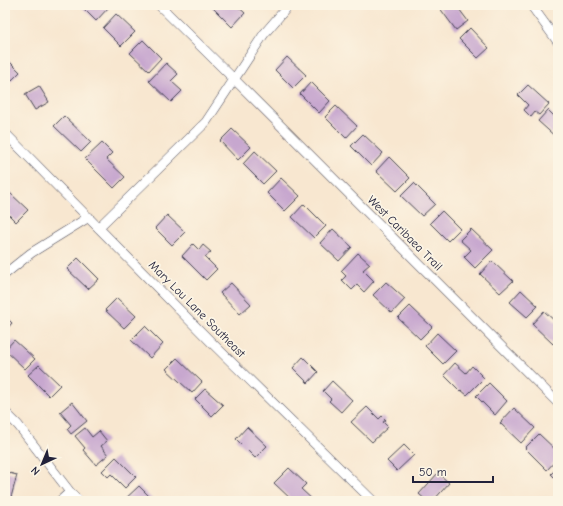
<svg xmlns="http://www.w3.org/2000/svg" width="563" height="506" font-family="'Comic Neue',sans-serif">
<rect width="100%" height="100%" fill="#fcf5e5"/>
<filter id="ink" filterUnits="userSpaceOnUse"><feTurbulence type="fractalNoise" baseFrequency=".025" numOctaves="2"/><feDisplacementMap in="SourceGraphic" scale="8" xChannelSelector="R" yChannelSelector="G"/><feConvolveMatrix kernelMatrix="1 2 1 2 8 2 1 2 1" color-interpolation-filters="sRGB"/></filter>
<filter id="wash" filterUnits="userSpaceOnUse"><feTurbulence type="fractalNoise" baseFrequency=".012" numOctaves="4" result="noise"/><feDisplacementMap in="SourceGraphic" scale="16" xChannelSelector="R" yChannelSelector="G"/><feGaussianBlur stdDeviation="0.9" result="paint"/><feColorMatrix in="noise" values="0 0 0 0 0 0 0 0 0 0 0 0 0 0 0 0 0 1.4 0 .05"/><feComposite in="paint" operator="in"/></filter>
<g filter="url(#wash)">
<rect width="100%" height="100%" fill="#f8e7d0"/>
<g id="blocks">
<path fill="#c7a7cf" d="M80,5h27l2,2 -13,14z
M210,5h26l9,8 -13,14z
M441,5h15l12,16 -12,9 -17,-23z
M116,14l19,18 -14,14 -18,-18z
M470,28l19,20 -11,10 -19,-19z
M143,40l18,18 -12,13 -19,-18z
M5,57l15,15 -11,11 -4,-4z
M287,57l19,18 -13,13 -18,-18z
M166,63l12,11 -7,7 11,10 -11,11 -22,-21z
M311,82l19,19 -11,12 -19,-19z
M528,85l21,19 -10,11 -4,-3 -4,5 -7,-7 4,-5 -10,-10z
M39,86l10,16 -14,8 -10,-16z
M336,106l21,20 -11,12 -21,-21z
M548,110l10,10v19l-20,-18z
M64,116l27,26 -10,10 -27,-26z
M232,129l19,18 -13,13 -18,-19z
M363,134l20,19 -12,13 -20,-20z
M102,143l10,10 -6,6 19,18 -11,11 -29,-29z
M255,151l21,20 -13,13 -20,-20z
M389,157l21,21 -13,13 -21,-20z
M281,178l19,18 -15,15 -18,-18z
M414,183l21,21 -13,12 -21,-20z
M10,193l18,17 -12,12 -11,-11v-12z
M304,204l22,22 -12,12 -22,-21z
M442,211l18,18 -12,12 -18,-18z
M167,215l18,17 -13,13 -17,-17z
M333,229l19,18 -13,14 -19,-18z
M471,229l22,21 -18,18 -11,-11 7,-7 -11,-10z
M193,244l6,6 4,-5 8,7 -6,5 12,12 -11,11 -24,-24z
M358,253l12,11 -7,6 11,11 -10,11 -7,-7 -5,5 -10,-10 4,-4 -5,-5z
M78,258l21,21 -11,10 -21,-20z
M492,261l21,20 -13,12 -20,-19z
M386,282l19,17 -13,14 -19,-18z
M231,283l20,21 -11,10 -20,-21z
M521,290l17,16 -11,11 -17,-15z
M117,298l19,18 -12,12 -19,-18z
M410,306l22,21 -12,12 -22,-21z
M544,311l14,13v15l-5,5 -21,-20z
M5,316l7,7 -7,8z
M145,326l18,18 -13,14 -19,-18z
M437,333l19,18 -13,13 -18,-18z
M14,340l21,19 -10,10 -20,-19z
M303,357l15,15 -10,11 -15,-15z
M177,358l25,24 -10,11 -26,-24z
M455,363l11,10 6,-7 12,12 -17,17 -6,-5 -1,1 -16,-16z
M39,365l21,20 -11,11 -21,-21z
M332,381l20,19 -11,12 -12,-11 2,-2 -8,-8z
M489,383l18,18 -12,14 -19,-19z
M205,389l18,16 -11,11 -17,-17z
M72,402l15,19 -16,13 -4,-5 4,-4 -11,-13z
M367,407l12,12 3,-3 4,4 -3,2 5,5 -16,15 -21,-20z
M514,408l21,20 -14,15 -21,-20z
M247,427l20,19 -12,12 -19,-19z
M85,428l7,9 7,-6 8,10 -6,5 7,9 -12,10 -13,-15 2,-2 -10,-12z
M539,434l19,18v6l-11,12 -22,-22z
M404,445l10,10 -17,16 -10,-10z
M116,457l20,20 -11,11 -14,-14 -3,3 -6,-6z
M558,467v14l-7,-7z
M289,468l17,16 -5,5 13,12h-21l-19,-18z
M5,472l12,3 -7,26h-5z
M438,473l11,10 -16,18h-6l-8,-7z
M139,486l15,15h-31z"/>
</g>
</g>
<g filter="url(#ink)">
<use href="#blocks" fill-opacity="0" stroke="#424051" stroke-width="1"/>
<g fill="none" stroke-linecap="round" stroke-linejoin="round">
<g stroke="#424051" stroke-width="10">
<path id="minor" d="M159,5l75,74 324,324
M531,5l27,37
M5,133l206,209 162,159
M99,227l107,-105 58,-88 25,-29
M5,274l26,-21 58,-36
M5,412l13,13 52,67 9,9
M60,501l10,-9"/>
</g>
<use href="#minor" stroke="#fff" stroke-width="9"/>
</g>
</g>
<g text-anchor="middle" dominant-baseline="central" stroke-width="3.5" stroke-linejoin="round" paint-order="stroke">
<g font-size="12" fill="#22223b" stroke="#fcf5e5">
<text transform="translate(405 233) rotate(45)">West Caribaea Trail</text>
<text transform="translate(197 309) rotate(45)">Mary Lou Lane Southeast</text>
</g>
</g>
<rect width="563" height="506" fill="none" stroke="#fcf5e5" stroke-width="20"/>
<g transform="translate(42 464) rotate(224)" stroke="#fcf5e5" stroke-width="3" paint-order="stroke">
<path d="M0-3L7 15L0 10L-7 15Z" fill="#22223b"/>
<text y="-6" font-size="11" font-weight="bold" text-anchor="middle" fill="#22223b">N</text>
</g>
<path d="M413 476v6h80v-6" fill="none" stroke="#22223b" stroke-width="2"/>
<text x="419" y="476" font-size="12" fill="#22223b" stroke="#fcf5e5" stroke-width="3" paint-order="stroke">50 m</text>
</svg>
